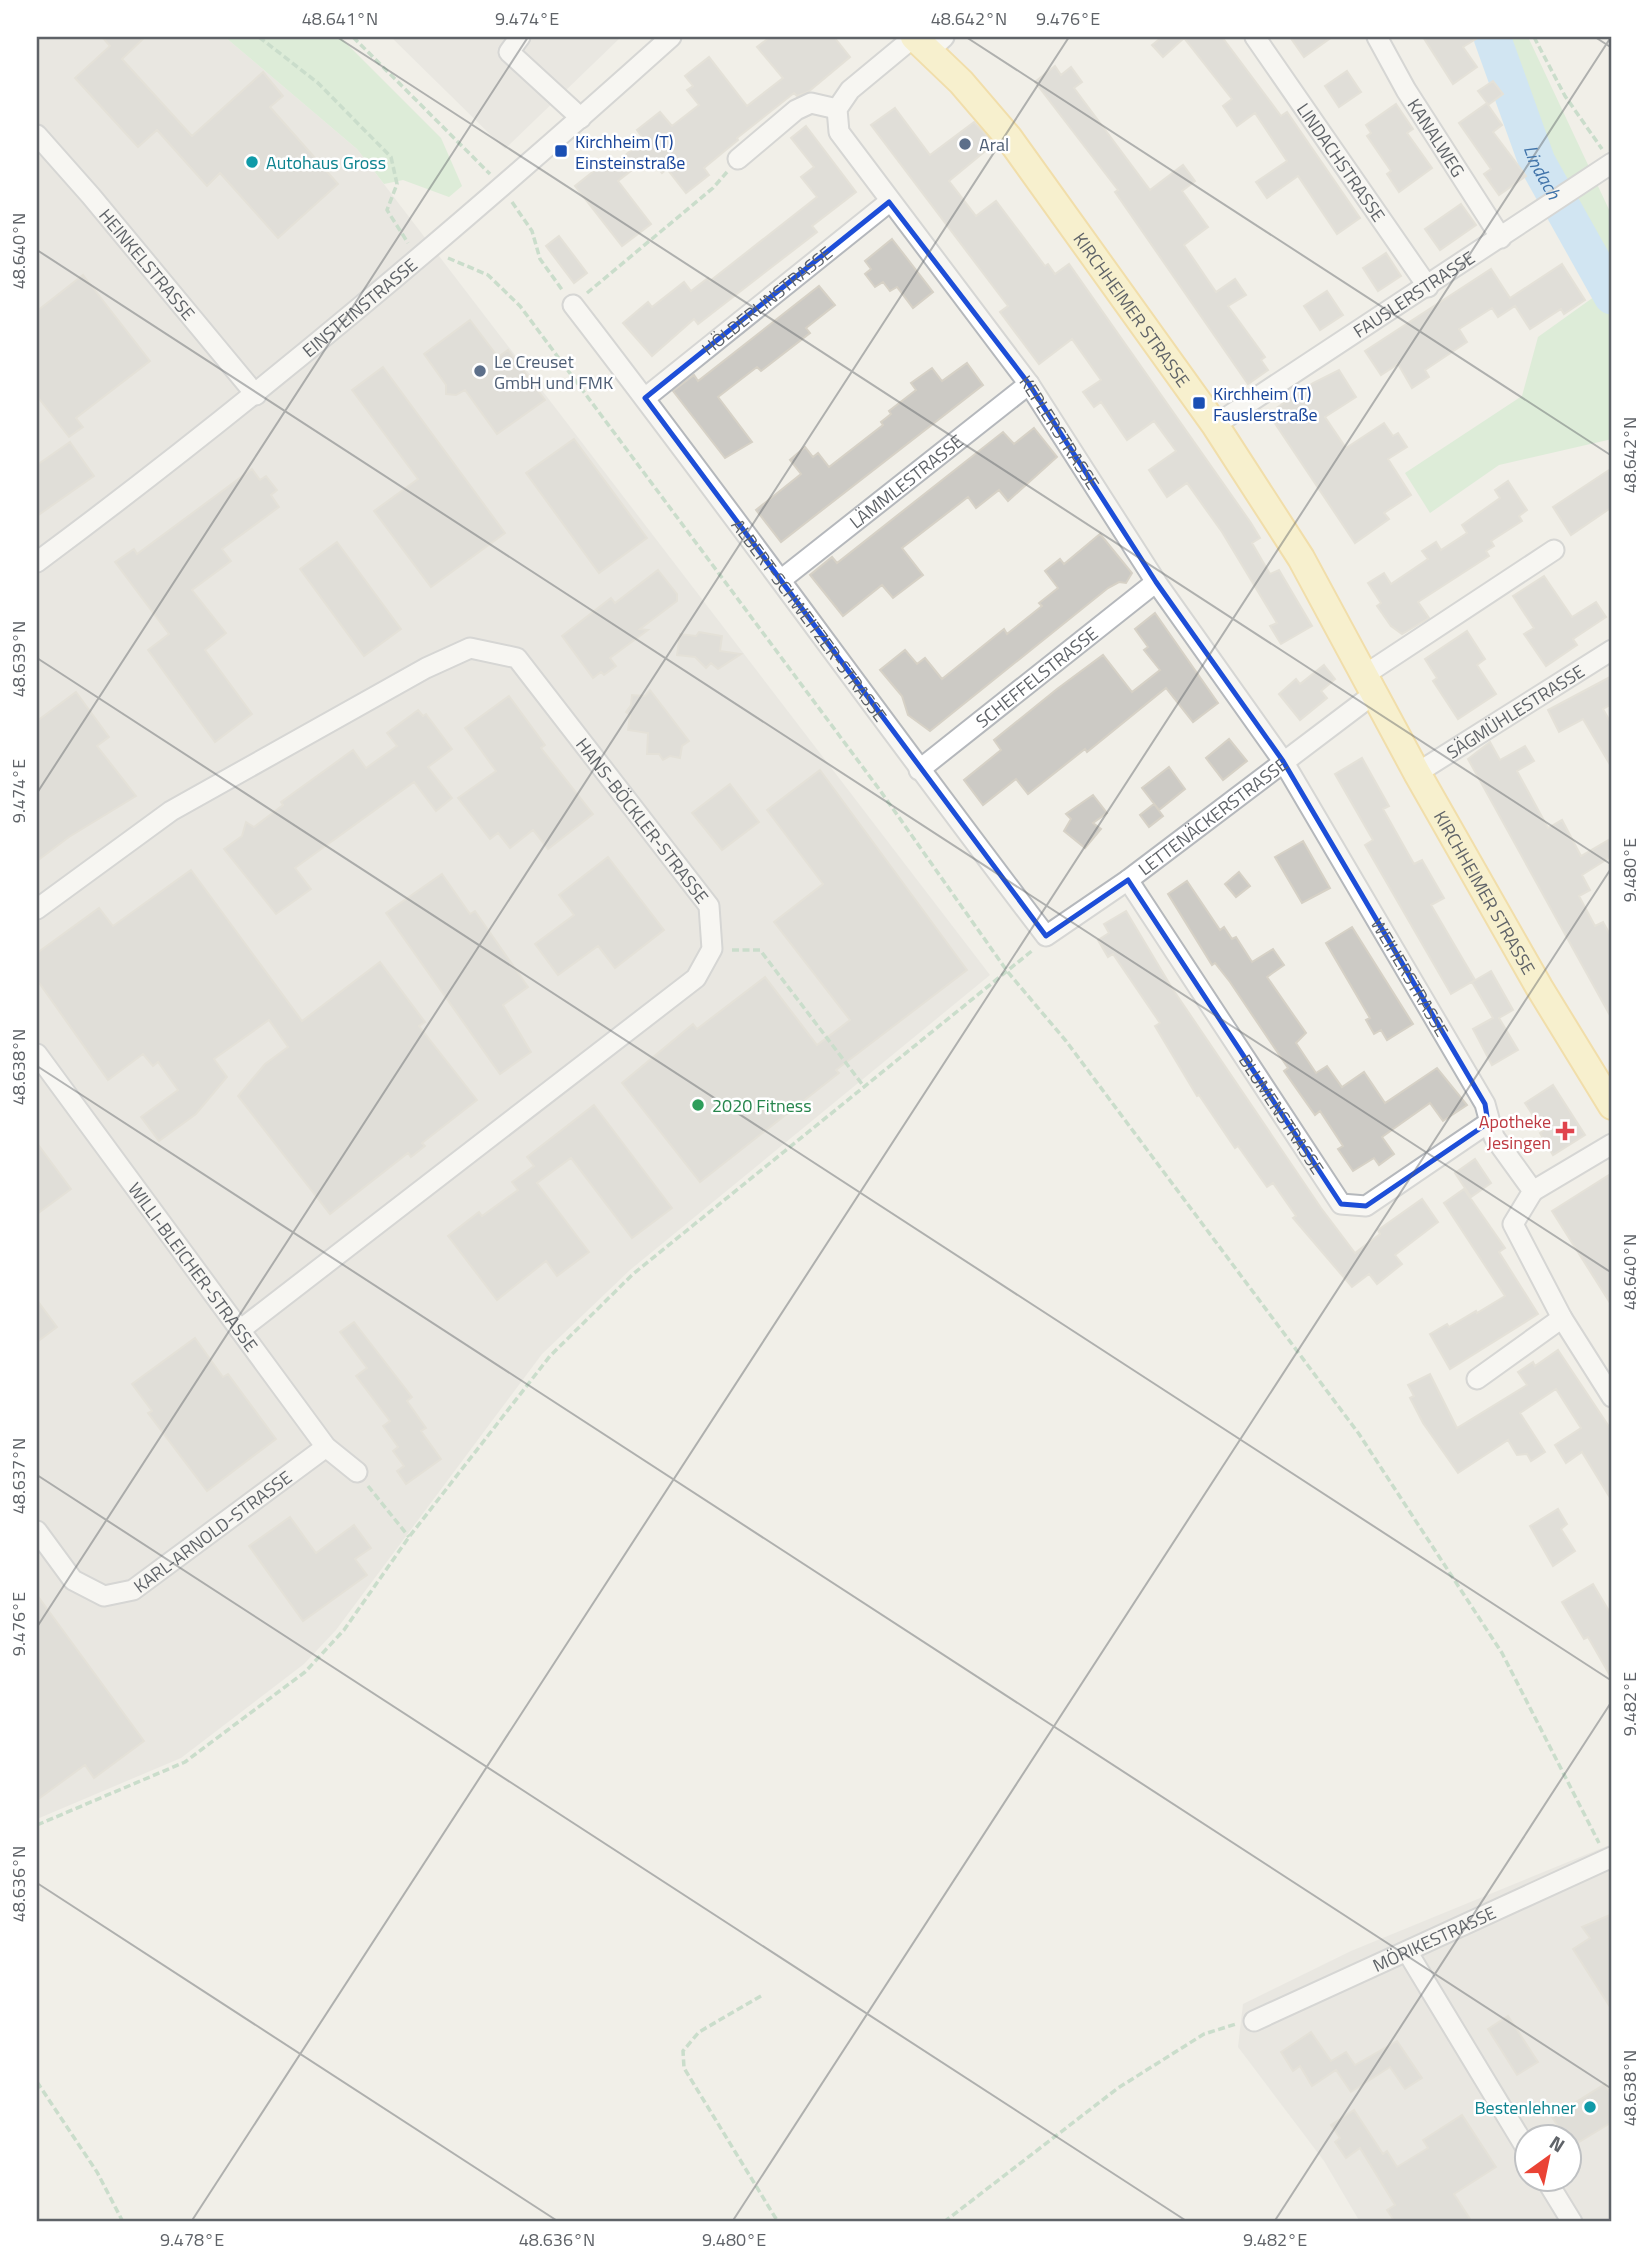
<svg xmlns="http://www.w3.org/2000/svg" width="1649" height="2259" font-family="'Titillium Web',sans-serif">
<rect width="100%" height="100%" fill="#f1efe8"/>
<path fill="#e0deda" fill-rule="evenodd" d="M37,37h188l132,112 633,826 -360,295 -88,84 -206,276 -32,34 -123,94 -144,61z
M391,37h230l-116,112z
M1612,1844v378h-252l-36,-61 -86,-114 5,-43 108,-53zM1526,2136h42v42h-42z"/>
<path fill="#c5e8c5" d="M225,37h115l101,101 21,48 -13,11 -46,-17 -19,4 -27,-35z
M1485,37h43l84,179v223l-113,26 -69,48 -25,-40 117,-77 16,-59 60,-43 -61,-111z"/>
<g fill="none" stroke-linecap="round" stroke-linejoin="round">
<path stroke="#aadaff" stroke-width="37" id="s1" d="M1492,37l45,125 75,134"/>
</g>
<path fill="#cccac5" stroke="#d6d1c6" stroke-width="2" d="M102,37h43l-23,22 70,77 71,-64 20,24 -13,11 68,77 -60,54 -58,-65 -13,13 -50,-56 -19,17 -63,-69 35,-32z
M770,37h64l16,20 -42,35 -11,4 -3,-3 -57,45 1,2 -34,28 5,7 -23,18 -19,-24 -5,4 -13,-16 -31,24 33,43 -29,22 -47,-60 29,-23 4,6 36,-29 -7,-10 23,-18 12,14 27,-21 -12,-15 6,-4 -8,-10 24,-19 38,49 36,-28 -26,-31z
M1162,37h60l59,79 6,-4 73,106 -23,16 -39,-58 -31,22 -11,-16 31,-21 -32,-48 -18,13 -14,-20 9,-7 -48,-61 -21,19 -11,-12z
M1290,37h42l-28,20z
M1423,37h56l-16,10 14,20 -24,17z
M1055,66l6,9 10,-8 11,15 -8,6 76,102 33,-25 12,16 -13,10 26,36 -24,18 32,47 19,-13 11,16 -18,11 37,51 -4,3 7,10 -20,14 -133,-192 3,-2 -83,-108z
M1347,71l14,21 -22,15 -14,-21z
M1493,81l10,13 -15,11 14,20 -9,7 33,44 -27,19 -15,-21 7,-5 -32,-46 28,-20 -9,-12z
M1396,104l17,25 -6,4 25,35 -33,24 -12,-18 4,-3 -24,-35 4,-3 -5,-8z
M895,108l35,47 44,-33 20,22 -45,37 27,35 20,-15 49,65 3,-2 7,10 14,-10 182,259 9,15 -8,5 18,31 9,-4 33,56 -31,18 -11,-18 7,-3 -55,-91 -35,-49 -20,14 -18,-27 27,-19 -22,-30 -27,19 -26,-38 -7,5 -11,-15 18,-12 -29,-41 -33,25 -39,-52 8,-6 -137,-181z
M806,126l50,66 -44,34 5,6 -119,92 -4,-5 -42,37 -29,-33 25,-21 4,5 32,-25 7,9 17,-13 2,3 107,-84 -16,-20 13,-10 -23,-29z
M1461,204l15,21 -36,25 -15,-21z
M559,236l28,37 -13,10 -28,-37z
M892,239l41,53 -20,16 -16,-21 -7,4 -7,-9 -8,5 -10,-13 6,-5 -6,-8z
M1386,253l15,23 -23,15 -15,-23z
M1562,264l23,36 -21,14 -3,-5 -31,20 -15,-23 -17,11 -6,-9 -33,21 8,13 -42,28 4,7 -17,11 -14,-24 -17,11 -16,-24 126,-82 19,29z
M83,275l67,86 -74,57 7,9 -14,10 -32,-41v-85z
M819,286l16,19 -29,23 4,5 -49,38 -4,-4 -39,30 34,45 -27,16 -52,-67 21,-16 4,6z
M1327,291l16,24 -23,15 -16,-24z
M470,320l28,37 10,-7 37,50 -48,34 -32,-44 -9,5 -10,-1v-9l-22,-31z
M967,363l16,22 -202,157 -25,-32 45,-36 -11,-14 15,-13 8,10 5,-4 11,14 54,-42 -2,-3 10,-8 -2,-3 27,-21 -5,-7 21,-15 10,13z
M383,367l122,166 -74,54 -57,-76 44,-32 -66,-89z
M1339,370l17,27 -31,20 21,31 38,-25 9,13 5,-3 9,14 -19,12 23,36 -27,18 5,6 -34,24 -85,-127 10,-7 -2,-2 35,-24z
M1034,428l23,29 -49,44 -9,-11 -23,18 -8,-11 -66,51 21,27 -30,23 -11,-13 -39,31 -33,-41 22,-18 5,6 166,-131 11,12z
M574,439l73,99 -48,35 -73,-100z
M70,442l24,34 -57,40v-51z
M1612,468v39l-41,28 -18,-28z
M252,469l8,11 6,-4 11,14 -6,5 8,12 -57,42 9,12 -39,29 34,43 -21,17 47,64 -37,28 -67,-92 21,-16 -54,-72 19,-13 3,5z
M1508,481l19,29 -8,6 3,5 -31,20 3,5 -8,5 3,5 -71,46 11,16 -27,16 -11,-8 -14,-20 4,-3 -13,-20 16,-10 7,11 37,-25 -6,-8 14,-9 5,8 26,-17 -5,-8 38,-27 -5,-8z
M1100,534l32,39 -6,10 -7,-1 -11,6 -178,143 -22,-16 -6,-19 -22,-26 25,-20 12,14 8,-6 17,21 62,-50 3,5 35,-28 -3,-3 19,-15 -13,-17 15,-12 4,5z
M337,542l64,87 -37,27 -64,-87z
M658,570l19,24v7l-37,28 8,1 -38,28 6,8 -12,9 -3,-3 -8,6 -31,-42 49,-38 4,5z
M1544,576l28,41 24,-15 10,15 -33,22 4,6 -31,21 -22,-32 10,-6 -21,-32z
M1155,613l63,90 -25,19 -27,-34 -79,64 -2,-3 -57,45 -12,-15 -33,26 -19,-25 37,-30 -7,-10 63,-51 46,-34 29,37 28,-22 -16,-20 4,-3 -13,-18z
M1467,631l18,28 -8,6 19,29 -38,25 -25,-38 4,-3 -12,-19z
M699,632l23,4 -2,15 21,3 -23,15 -7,-6 -5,5 -11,-11 -18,-2 3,-21 16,2z
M1324,665l11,14 -14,12 6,7 -27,22 -21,-26 17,-15 4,5z
M1612,676v28l-9,5 9,16v43l-29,-49 -24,13 -11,-22z
M650,690l39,51 -7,5 -2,12 -10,-2 -7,4 -4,-6h-12l1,-21 -20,-3 2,-15 -4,-3 5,-7 1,-10 13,1z
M76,692l33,45 -12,9 39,50 -67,41 -32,24v-140z
M509,696l36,49 -4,3 52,66 -45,35 -15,-19 -23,18 -12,-15 -8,6 -32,-41 38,-27 -31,-43z
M418,710l5,6 3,-2 26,35 -24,18 24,31 -16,13 -22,-29 -119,86 16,21 -35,25 -52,-65 18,-13 4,-14 8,5 29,-22 -2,-3 72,-52 13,18 31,-22 -10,-13z
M1229,739l18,22 -24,19 -17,-22z
M1490,742l10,18 25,-14 9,15 -17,10 31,57 14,-8 19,36 31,-18v18l-30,19 8,15 -11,6 16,30 8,-4 9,16v81l-144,-260z
M1362,758l27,48 -6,3 31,55 8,-4 22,38 -13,7 44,75 -24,14 -86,-149 8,-5 -38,-66z
M1169,767l16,22 -26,21 -17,-22z
M820,770l147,200 -131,100 3,3 -139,109 -78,-99 71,-59 4,5 68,-52 52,68 33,-25 -76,-98 49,-38 -56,-74z
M730,784l29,38 -37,28 -30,-37z
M1093,795l14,18 -14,10 8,6 -16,19 -21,-17 7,-12 -5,-5z
M1154,804l9,12 -14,11 -9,-12z
M1303,841l27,47 -28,15 -27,-46z
M608,857l56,73 -49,38 -17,-22 -40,29 -23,-31 39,-29 -15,-20z
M191,870l111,151 78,-59 45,60 -6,4 58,74 -55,43 3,3 -14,11 -3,-4 -78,61 -92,-118 27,-32 23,-17 -19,-27 -55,39 13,18 -31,37 -37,27 -18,-24 37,-27 -20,-28 -5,4 -10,-12 -35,26 -71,-100v-27l62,-45 14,18z
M1239,872l11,14 -14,11 -11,-13z
M442,874l28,40 5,-3 53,76 -25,18 28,47 -31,22 -114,-161z
M1187,881l33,49 4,-3 8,12 4,-2 16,25 21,-13 11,16 -17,12 39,56 -10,10 20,30 11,-7 15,21 22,-15 21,31 52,-35 30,37 -24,16 -13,-18 -48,34 12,17 -15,11 -5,-7 -21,13 -15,-22 5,-3 -23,-35 -5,4 -31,-44 4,-3 -58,-86 -15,-19 -3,2 -44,-71z
M1126,911l46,77 149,220 34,45 25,-19 -2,-4 44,-31 16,23 -43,33 7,9 -25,20 -8,-10 -17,13 -59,-69 3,-2 -23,-33 -6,4 -29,-41 -3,2 -36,-53 -2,1 -42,-70 5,-3 -47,-69 -5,3 -10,-17 11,-7 -5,-9z
M1352,927l61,97 -26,16 -6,-10 -7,4 -8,-14 4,-2 -44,-75z
M1491,971l22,39 -14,8 19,32 -26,15 -19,-36 20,-11 -21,-36z
M1553,1085l32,50 -32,20 -13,-22 3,-2 -18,-28z
M594,1105l78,103 -40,30 -61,-80 -34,25 52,69 -32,24 -11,-15 -49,39 -49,-64 31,-24 3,4 36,-26 -6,-8 22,-16 -7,-9z
M37,1143l34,46 -34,25z
M1475,1159l16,24 -20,14 -16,-24z
M1612,1173v133l-60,-95z
M1464,1189l41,59 -6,4 39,62 -88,55 -20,-35 17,-10 2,3 27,-16 1,2 28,-17 -61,-93z
M37,1300l20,27 -20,15z
M354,1322l58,75 -5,4 19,27 -5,3 20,28 -35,25 -9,-13 7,-5 -11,-15 5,-4 -15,-21 7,-5 -34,-45 11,-8 -27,-36z
M195,1338l28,39 5,-3 48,65 -69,52 -59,-78 4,-2 -20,-27z
M1558,1350l54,81v70l-30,-49 -16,11 -11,-18 26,-17 -25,-39 -36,24 25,39 -14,9 -4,-7 -10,1 -9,-15 -50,33 -35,-50 -13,-25 4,-2 -6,-11 22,-11 27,54 70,-43 -9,-13 15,-10 2,4z
M1558,1509l9,15 -6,5 14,22 -22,15 -23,-40z
M290,1517l26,36 38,-28 17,23 -16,11 12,16 -64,46 -54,-75z
M1593,1584l19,32v63l-24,-42 -4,2 -22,-37z
M37,1595l107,146 -50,37 -9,-13 -48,35z
M1612,1914v96l-39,-61 17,-11 -8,-11z
M1508,2016l30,46 -21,13 -29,-46z
M1311,2032l20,29 15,-9 9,13 42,-24 25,37 -17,11 -15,-22 -39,25 -15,-22 -24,16 -12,-20 -7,5 -12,-19z
M1605,2084l7,13v25l-41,25 -2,-10h-4l-13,-20z
M1354,2110l29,44 4,-3 10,16 31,-19 -5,-8 39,-25 34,52 -42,27 18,28h-77l-8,-12 8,-5 -35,-57 -14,10 -11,-16 5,-4 -9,-13z"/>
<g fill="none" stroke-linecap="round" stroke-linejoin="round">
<g stroke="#b5b8bc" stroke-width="23">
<g id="minor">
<path d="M520,37l-11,15 72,66"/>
<path id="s2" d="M914,37l-64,53 -13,19 2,23 190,252 127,198 127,179 202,343 9,33 39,54 -20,33 49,94 50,79"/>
<path id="s3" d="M1255,37l173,250"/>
<path id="s4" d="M1377,37l29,53 95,148"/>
<path d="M929,51l15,-14"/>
<path id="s5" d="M37,135l54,61 165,199"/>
<path d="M738,159l58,-49 15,-7 26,6"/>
<path id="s6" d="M573,305c161,208 313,422 473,631l82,-56 247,-187"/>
<path id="s7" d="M645,398l244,-196"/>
<path id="s8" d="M1215,425l397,-262"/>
<path id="s9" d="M37,562c221,-164 429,-341 634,-525"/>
<path id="s10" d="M782,579l247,-195"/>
<path d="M1366,674l188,-124"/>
<path id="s11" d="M919,770l237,-188"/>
<path id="s12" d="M1417,773l195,-123"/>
<path id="s13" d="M1128,880l213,324 25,2 122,-83"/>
<path id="s14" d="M37,909l134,-98 255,-143 44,-20 47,10 192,248 3,43 -16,29 -456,352"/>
<path id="s15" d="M37,1054l289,393 31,25"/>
<path d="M1533,1191l79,-47"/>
<path d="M1477,1379l85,-61"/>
<path id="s16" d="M37,1531l36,49 31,16 29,-6 193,-143"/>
<path d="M1408,1953l118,195"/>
<path id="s17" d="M1254,2021l358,-164"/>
<path d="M1545,2178l27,44"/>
</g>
</g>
<g stroke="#f2c960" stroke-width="30">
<g id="major">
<path id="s18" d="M914,37l47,45 48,56 206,287 86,133 116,215 122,214 73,119"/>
</g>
</g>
<path stroke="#9cc7a9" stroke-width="3.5" stroke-dasharray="7 3.5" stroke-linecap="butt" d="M259,37l59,46 73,74 6,27 -10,26 21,33
M353,37l137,137
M1534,37l31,59 37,53
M512,202l20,29 8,28 23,32
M448,258l40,17 32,31 359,483 128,182 59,70 293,393 143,219 97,190
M587,293l126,-105 14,-16
M732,950h28l105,138
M368,1486l41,51
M37,1825l148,-63 120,-90 39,-42 65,-93 141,-181 83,-82 400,-324
M761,1996l-62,36 -16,19 1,17 94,154
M37,2082l60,90 26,50
M944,2222l174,-134 86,-54 32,-10"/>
<use href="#minor" stroke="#fff" stroke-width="19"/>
<use href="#major" stroke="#fff2af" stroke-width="26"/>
</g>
<path d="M0 0H1649V2259H0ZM889,202l140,182 127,198 127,179 202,343 3,19 -122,83 -25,-2 -213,-324 -82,56 -401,-538z" fill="#f1efe8" fill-opacity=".55" fill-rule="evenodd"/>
<path fill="none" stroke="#1d4ed8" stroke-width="5" stroke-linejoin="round" d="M889,202l140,182 127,198 127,179 202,343 3,19 -122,83 -25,-2 -213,-324 -82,56 -401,-538z"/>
<path fill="none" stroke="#5f6368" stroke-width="2" stroke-opacity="0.45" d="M337,37l1275,828M966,37l646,419M1595,37l17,11M37,250l1575,1023M37,658l1575,1023M37,793l491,-756M37,1066l1575,1023M37,1475l1151,747M37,1627l1032,-1590M37,1883l522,339M191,2222l1420,-2185M732,2222l880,-1355M1274,2222l338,-521"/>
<g fill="#5c6f8a" stroke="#fff" stroke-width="2.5">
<circle cx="965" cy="144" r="7"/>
<circle cx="480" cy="371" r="7"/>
</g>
<g fill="#1a4fb4" stroke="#fff" stroke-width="2.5">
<rect x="554" y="144" width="14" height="14" rx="3.5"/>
<rect x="1192" y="396" width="14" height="14" rx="3.5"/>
</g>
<g fill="#0f9aa8" stroke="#fff" stroke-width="2.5">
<circle cx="252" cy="162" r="7"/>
<circle cx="1590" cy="2107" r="7"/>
</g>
<circle fill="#2e9e5b" stroke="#fff" stroke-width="2.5" cx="698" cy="1105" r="7"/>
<path fill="#e0444e" stroke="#fff" stroke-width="2.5" d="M1561.5 1120.5h7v7h7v7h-7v7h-7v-7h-7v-7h7z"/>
<g text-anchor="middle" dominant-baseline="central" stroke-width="5" stroke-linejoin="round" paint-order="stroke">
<g font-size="18" fill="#5f6368" stroke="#fff">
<text stroke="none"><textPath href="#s4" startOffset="117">KANALWEG</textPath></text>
<text stroke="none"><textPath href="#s3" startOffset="152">LINDACHSTRASSE</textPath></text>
<text stroke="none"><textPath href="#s5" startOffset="170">HEINKELSTRASSE</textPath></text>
<text stroke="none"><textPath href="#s8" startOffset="238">FAUSLERSTRASSE</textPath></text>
<text stroke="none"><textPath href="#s7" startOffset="156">HÖLDERLINSTRASSE</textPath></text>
<text stroke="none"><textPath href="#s9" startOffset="411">EINSTEINSTRASSE</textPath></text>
<text stroke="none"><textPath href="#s18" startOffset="350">KIRCHHEIMER STRASSE</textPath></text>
<text stroke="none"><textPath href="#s2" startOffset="502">KEPLERSTRASSE</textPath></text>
<text stroke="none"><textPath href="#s10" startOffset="158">LÄMMLESTRASSE</textPath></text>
<text stroke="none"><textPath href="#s6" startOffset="394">ALBERT-SCHWEITZER-STRASSE</textPath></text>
<text stroke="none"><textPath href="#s11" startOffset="150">SCHEFFELSTRASSE</textPath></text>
<text stroke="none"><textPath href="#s12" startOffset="116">SÄGMÜHLESTRASSE</textPath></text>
<text stroke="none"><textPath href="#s6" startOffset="994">LETTENÄCKERSTRASSE</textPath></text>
<text stroke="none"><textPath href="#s14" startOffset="760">HANS-BÖCKLER-STRASSE</textPath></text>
<text stroke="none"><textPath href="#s18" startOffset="1032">KIRCHHEIMER STRASSE</textPath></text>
<text stroke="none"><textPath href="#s2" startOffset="1150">WEIHERSTRASSE</textPath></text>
<text stroke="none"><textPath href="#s13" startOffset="280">BLUMENSTRASSE</textPath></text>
<text stroke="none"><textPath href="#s15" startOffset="264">WILLI-BLEICHER-STRASSE</textPath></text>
<text stroke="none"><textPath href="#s16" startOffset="224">KARL-ARNOLD-STRASSE</textPath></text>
<text stroke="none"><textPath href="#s17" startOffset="198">MÖRIKESTRASSE</textPath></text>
</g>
<g font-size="18" fill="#164399" stroke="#fff" text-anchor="start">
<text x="575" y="141">Kirchheim (T)<tspan x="575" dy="21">Einsteinstraße</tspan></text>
<text x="1213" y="393">Kirchheim (T)<tspan x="1213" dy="21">Fauslerstraße</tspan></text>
</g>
<g font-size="18" fill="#4e5e75" stroke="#fff" text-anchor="start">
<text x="979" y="144">Aral</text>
<text x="494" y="361">Le Creuset<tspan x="494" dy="21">GmbH und FMK</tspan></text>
</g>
<g font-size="18" fill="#0d838f" stroke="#fff" text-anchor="start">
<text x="266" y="162">Autohaus Gross</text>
<text x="1576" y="2107" text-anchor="end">Bestenlehner</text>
</g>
<g font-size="18" fill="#27864d" stroke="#fff" text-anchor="start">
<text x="712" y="1105">2020 Fitness</text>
</g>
<g font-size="18" fill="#be3a42" stroke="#fff" text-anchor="end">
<text x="1551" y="1121">Apotheke<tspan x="1551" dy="21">Jesingen</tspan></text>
</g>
<g font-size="19" font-style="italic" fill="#4174aa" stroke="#fff">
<text stroke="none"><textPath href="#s1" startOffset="144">Lindach</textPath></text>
</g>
</g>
<rect width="1649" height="2259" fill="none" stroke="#ffffff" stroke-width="77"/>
<g transform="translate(1548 2158) rotate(33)"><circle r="33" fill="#ffffff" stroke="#bfc1c3" stroke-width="2"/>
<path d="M0-5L12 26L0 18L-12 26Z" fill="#ea4335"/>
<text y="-10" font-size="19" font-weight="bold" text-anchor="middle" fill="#5f6368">N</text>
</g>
<rect x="38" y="38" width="1572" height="2182" fill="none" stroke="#5f6368" stroke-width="2.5"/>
<g font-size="18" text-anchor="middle" fill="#5f6368">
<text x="340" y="25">48.641°N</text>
<text x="527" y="25">9.474°E</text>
<text x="969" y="25">48.642°N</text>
<text x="1068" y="25">9.476°E</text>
<text transform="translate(19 251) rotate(-90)" y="6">48.640°N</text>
<text transform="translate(1630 455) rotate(-90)" y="6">48.642°N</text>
<text transform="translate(19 659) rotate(-90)" y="6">48.639°N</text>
<text transform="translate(19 791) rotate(-90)" y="6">9.474°E</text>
<text transform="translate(1630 870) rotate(-90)" y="6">9.480°E</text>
<text transform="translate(19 1067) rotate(-90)" y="6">48.638°N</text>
<text transform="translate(1630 1272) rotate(-90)" y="6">48.640°N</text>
<text transform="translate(19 1476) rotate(-90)" y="6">48.637°N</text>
<text transform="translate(19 1624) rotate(-90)" y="6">9.476°E</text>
<text transform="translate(1630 1704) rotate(-90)" y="6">9.482°E</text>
<text transform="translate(19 1884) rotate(-90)" y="6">48.636°N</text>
<text transform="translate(1630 2088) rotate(-90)" y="6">48.638°N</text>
<text x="192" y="2246">9.478°E</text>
<text x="557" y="2246">48.636°N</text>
<text x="734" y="2246">9.480°E</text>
<text x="1275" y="2246">9.482°E</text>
</g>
</svg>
